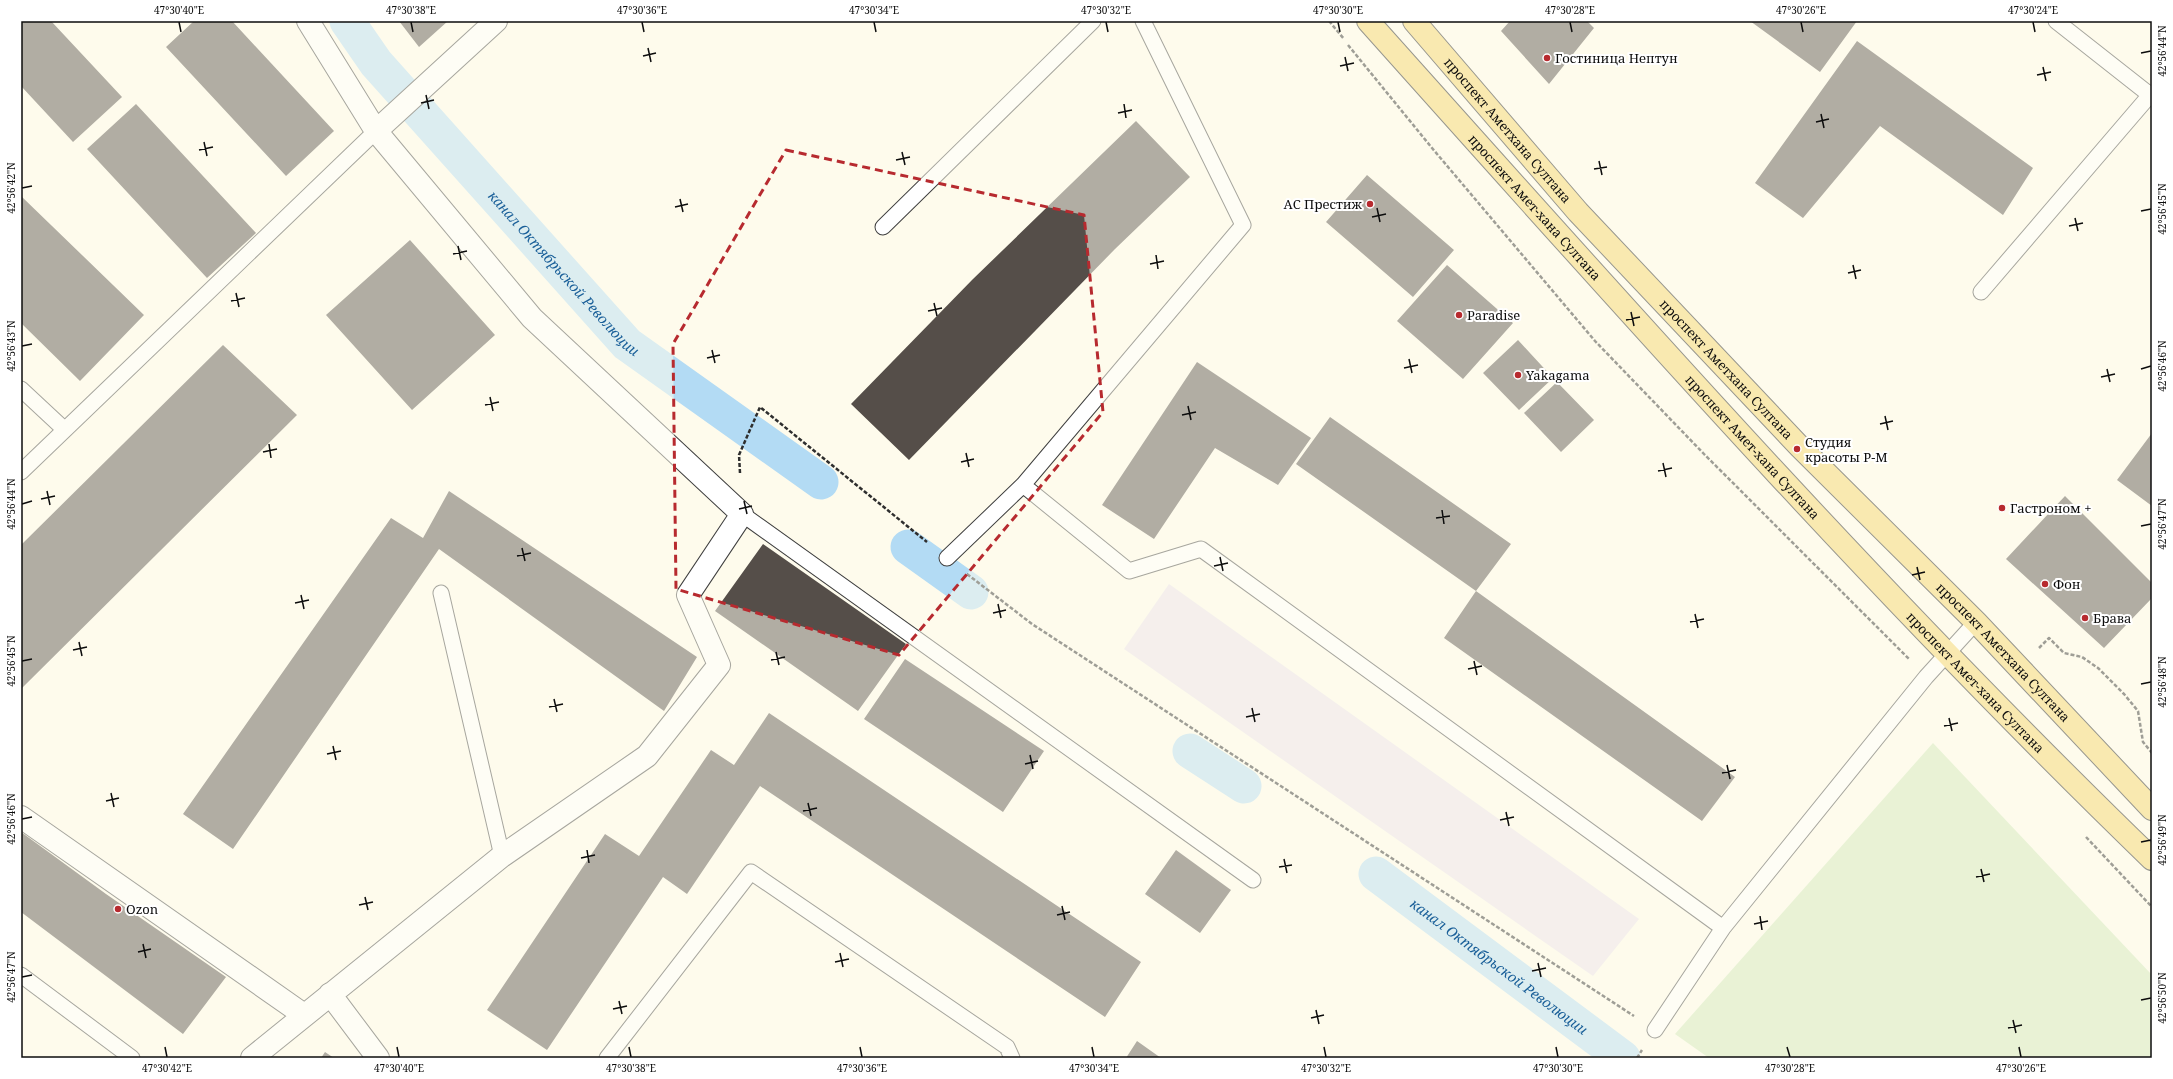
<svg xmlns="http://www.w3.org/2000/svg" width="2173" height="1079" font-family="'Noto Serif',serif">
<rect width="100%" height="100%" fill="#fefbec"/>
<path fill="#eae1eb" d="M1169,584l470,335 -46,57 -469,-327z"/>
<path fill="#d0e7b8" d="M1933,743l219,232v83h-443l-34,-24z"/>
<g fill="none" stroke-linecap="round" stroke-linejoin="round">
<g stroke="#b3dbf4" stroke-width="35">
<path id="s1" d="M347,21l29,42 251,281 194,138"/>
<path d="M908,547l63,45"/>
<path d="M1190,751l54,35"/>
<path id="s2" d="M1376,874l247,184"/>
</g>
</g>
<path fill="#554e49" d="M21,21h30l71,76 -49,45 -52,-56z
M194,21h38l102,110 -48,45 -120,-129z
M399,21h49l-29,26z
M1510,21h77l7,7 -45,56 -48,-53z
M1750,21h107l-37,51z
M1857,41l176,127 -30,47 -123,-89 -77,92 -48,-35z
M136,104l120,129 -49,45 -120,-129z
M1136,121l54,56 -75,72 -206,211 -58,-56 121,-124z
M1367,175l87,75 -41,47 -87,-75z
M21,196l123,119 -64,66 -59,-58z
M410,240l85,95 -83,75 -86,-95z
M1447,265l66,58 -50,56 -66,-58z
M1518,340l35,38 -34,32 -36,-37z
M223,345l74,70 -276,274v-144z
M1197,362l114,76 -33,47 -63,-37 -61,91 -52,-34z
M1557,382l37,38 -33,32 -37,-39z
M1330,417l181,127 -35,47 -180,-127z
M2152,433v73l-35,-26z
M449,491l248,166 -33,54 -225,-162 -206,300 -50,-35 208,-296 32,20z
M2065,496l87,87v15l-48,50 -98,-89z
M763,544l143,100 -48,67 -143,-100z
M1476,591l259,186 -33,44 -258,-183z
M905,659l139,92 -41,61 -139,-93z
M769,713l372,249 -36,55 -345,-231 -73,108 -24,-17 -116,173 -60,-40 118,-176 34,22 72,-106 23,15z
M21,832l85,62 120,83 -43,57 -162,-122z
M1176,850l55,40 -31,43 -55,-39z
M1137,1041l24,17h-35z
M325,1052l9,6h-13z"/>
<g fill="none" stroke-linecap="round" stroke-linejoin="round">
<g stroke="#3f3f3f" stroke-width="17">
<path id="service" d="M2056,21l94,74 2,-2
M883,227l210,-206
M1981,292l169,-197
M21,389l44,41
M21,472l355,-341
M1023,485l106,86 72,-22 522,379
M742,514l511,366
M947,558l76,-73 220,-260 -100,-204
M441,593l61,263
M21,975l111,83
M1655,1030l68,-102 203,-251 50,-55
M607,1058l144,-186 256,175 5,11"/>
</g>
<g stroke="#3f3f3f" stroke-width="24">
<path id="minor" d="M376,131l120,-110
M21,817l283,198
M330,994l48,64
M252,1058l250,-202 145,-100 72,-91 -31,-70 54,-81 -210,-196 -156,-187 -68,-110"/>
</g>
<g stroke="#1d1d1d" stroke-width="24">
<g id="primary">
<path id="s3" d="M1368,21c255,285 509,572 784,838"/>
<path id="s4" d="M1414,21l164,191 222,235 176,175 176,187"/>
</g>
</g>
<path stroke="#2e2e2e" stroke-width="2.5" stroke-dasharray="4 2" stroke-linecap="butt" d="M1329,21l15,18
M1348,45l84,103 163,193 109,113 205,205
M740,473l-1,-18 21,-48 167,135
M967,574l65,50 602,392
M2039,648l10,-10 15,15 18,4 16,11 26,26 14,17 5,31 9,11
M2086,837l66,70
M1637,1058l5,-8"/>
<use href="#service" stroke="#fff" stroke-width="15"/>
<use href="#minor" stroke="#fff" stroke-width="22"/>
<use href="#primary" stroke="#f3d367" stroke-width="22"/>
</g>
<path d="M0 0H2173V1079H0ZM786,150l298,65 19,197 -204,243 -223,-66 -3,-245z" fill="#fefbec" fill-opacity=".55" fill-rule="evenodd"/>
<path fill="none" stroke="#b72a2f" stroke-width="3" stroke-dasharray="8 5" stroke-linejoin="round" d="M786,150l298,65 19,197 -204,243 -223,-66 -3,-245z"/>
<path fill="none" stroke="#0c0c0c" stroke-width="1.5" d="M179,22l2,10M411,22l2,10M642,22l2,10M874,22l2,10M1106,22l2,10M1338,22l2,10M1570,22l2,10M1801,22l2,10M2033,22l2,10M648,48l3,14M2141,53l10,-2M643,56l13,-3M1345,57l3,14M1340,66l14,-3M2043,67l3,14M2037,75l14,-3M426,95l3,14M421,103l13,-3M1124,104l2,14M1118,113l14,-3M1821,114l3,14M1816,122l13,-3M204,142l3,14M199,150l14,-3M902,152l3,13M896,160l14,-3M1599,161l3,14M1594,169l13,-2M22,188l10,-2M680,199l3,13M675,207l13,-3M1377,208l3,14M2141,211l10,-2M1372,217l14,-3M2075,218l3,13M2069,226l14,-3M458,246l3,14M453,254l14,-3M1156,255l2,14M1150,264l14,-3M1853,265l3,14M1848,273l13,-3M236,293l3,14M231,301l14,-3M934,303l3,13M928,311l14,-3M1631,312l3,14M1626,320l14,-3M22,346l10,-2M712,350l3,13M707,358l13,-3M1409,359l3,14M1404,368l14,-3M2107,369l3,13M2141,369l10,-3M2101,377l14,-3M490,397l3,14M485,405l14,-3M1188,406l3,14M1182,415l14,-3M1885,416l3,14M1880,424l13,-3M269,444l2,14M263,452l14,-3M966,453l3,14M961,462l13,-3M1663,463l3,14M1658,471l14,-3M47,491l3,14M41,499l14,-3M744,501l3,13M22,504l10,-3M739,509l13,-3M1442,510l2,14M1436,518l14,-2M2141,526l10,-2M522,548l3,13M517,556l14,-3M1220,557l3,14M1214,566l14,-3M1917,567l3,13M1912,575l13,-3M301,595l3,14M295,603l14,-3M998,604l3,14M993,613l13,-3M1695,614l3,14M1690,622l14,-3M79,642l3,14M73,650l14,-3M776,652l3,13M771,660l14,-3M22,661l10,-2M1474,661l3,14M1468,669l14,-3M2141,684l10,-2M554,699l3,13M549,707l14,-3M1252,708l3,14M1246,717l14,-3M1949,718l3,13M1944,726l14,-3M333,746l3,14M327,754l14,-3M1030,755l3,14M1025,764l13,-3M1727,765l3,14M1722,773l14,-3M111,793l3,14M106,801l13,-3M808,803l3,13M803,811l14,-3M1506,812l3,14M22,819l10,-2M1500,820l14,-3M2141,842l10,-2M587,850l2,13M581,858l14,-3M1284,859l3,14M1279,867l13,-2M1981,869l3,13M1976,877l14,-3M365,897l3,13M359,905l14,-3M1062,906l3,14M1057,915l13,-3M1760,916l2,14M1754,924l14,-3M143,944l3,14M138,952l13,-3M840,953l3,14M835,962l14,-3M1538,963l3,14M1532,971l14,-3M22,977l10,-2M2141,1000l10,-2M619,1001l3,13M613,1009l14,-3M1316,1010l3,14M1311,1018l13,-3M2013,1020l3,13M2008,1028l14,-3M165,1047l2,10M397,1047l2,10M629,1047l2,10M860,1047l2,10M1092,1047l2,10M1324,1047l2,10M1556,1047l2,10M1787,1047l3,10M2019,1047l2,10"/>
<g fill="#b72a2f" stroke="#fff" stroke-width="1.5">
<circle cx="1547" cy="58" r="4"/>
<circle cx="1370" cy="204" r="4"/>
<circle cx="1459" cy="315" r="4"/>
<circle cx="1518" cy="375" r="4"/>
<circle cx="1797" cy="449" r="4"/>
<circle cx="2002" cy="508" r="4"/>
<circle cx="2045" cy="584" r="4"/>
<circle cx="2085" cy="618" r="4"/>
<circle cx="118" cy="909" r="4"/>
</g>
<g text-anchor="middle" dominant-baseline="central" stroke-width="4" stroke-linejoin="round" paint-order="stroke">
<g font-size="13" fill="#0c0c0c" stroke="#fff" text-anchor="start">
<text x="1555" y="58">Гостиница Нептун</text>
<text x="1362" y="204" text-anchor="end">АС Престиж</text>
<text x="1467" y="315">Paradise</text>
<text x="1526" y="375">Yakagama</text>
<text x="1805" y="442">Студия<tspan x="1805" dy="15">красоты Р-М</tspan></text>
<text x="2010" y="508">Гастроном +</text>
<text x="2053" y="584">Фон</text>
<text x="2093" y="618">Брава</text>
<text x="126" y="909">Ozon</text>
</g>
<g font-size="13" fill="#0c0c0c" stroke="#fff">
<text stroke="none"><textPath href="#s4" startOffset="144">проспект Аметхана Султана</textPath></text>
<text stroke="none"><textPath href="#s3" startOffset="250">проспект Амет-хана Султана</textPath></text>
<text stroke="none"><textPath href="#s4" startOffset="468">проспект Аметхана Султана</textPath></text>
<text stroke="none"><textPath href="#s3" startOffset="574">проспект Амет-хана Султана</textPath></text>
<text stroke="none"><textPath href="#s4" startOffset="864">проспект Аметхана Султана</textPath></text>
<text stroke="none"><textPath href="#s3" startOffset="898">проспект Амет-хана Султана</textPath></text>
</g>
<g font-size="14" font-style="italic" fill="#1b6099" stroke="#fff">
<text stroke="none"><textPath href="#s1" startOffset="333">канал Октябрьской Революции</textPath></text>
<text stroke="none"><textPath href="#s2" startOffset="154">канал Октябрьской Революции</textPath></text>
</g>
</g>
<rect width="2173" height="1079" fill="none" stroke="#ffffff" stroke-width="44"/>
<rect x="22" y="22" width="2129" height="1035" fill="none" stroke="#0c0c0c" stroke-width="1.5"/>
<g font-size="10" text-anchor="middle" fill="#0c0c0c">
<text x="179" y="14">47°30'40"E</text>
<text x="411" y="14">47°30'38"E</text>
<text x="642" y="14">47°30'36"E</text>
<text x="874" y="14">47°30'34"E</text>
<text x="1106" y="14">47°30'32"E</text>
<text x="1338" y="14">47°30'30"E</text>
<text x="1570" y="14">47°30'28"E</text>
<text x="1801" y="14">47°30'26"E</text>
<text x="2033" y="14">47°30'24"E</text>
<text transform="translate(2162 51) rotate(-90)" y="4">42°56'44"N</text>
<text transform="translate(11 188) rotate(-90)" y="4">42°56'42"N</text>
<text transform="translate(2162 209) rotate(-90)" y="4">42°56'45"N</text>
<text transform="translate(11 346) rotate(-90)" y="4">42°56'43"N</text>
<text transform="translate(2162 366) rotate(-90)" y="4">42°56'46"N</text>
<text transform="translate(11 504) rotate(-90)" y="4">42°56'44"N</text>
<text transform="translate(2162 524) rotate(-90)" y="4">42°56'47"N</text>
<text transform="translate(11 661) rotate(-90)" y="4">42°56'45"N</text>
<text transform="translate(2162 682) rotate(-90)" y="4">42°56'48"N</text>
<text transform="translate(11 819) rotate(-90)" y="4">42°56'46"N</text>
<text transform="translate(2162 840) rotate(-90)" y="4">42°56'49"N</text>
<text transform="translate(11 977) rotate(-90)" y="4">42°56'47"N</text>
<text transform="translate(2162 998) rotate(-90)" y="4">42°56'50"N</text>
<text x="167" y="1072">47°30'42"E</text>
<text x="399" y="1072">47°30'40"E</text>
<text x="631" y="1072">47°30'38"E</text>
<text x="862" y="1072">47°30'36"E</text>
<text x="1094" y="1072">47°30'34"E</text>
<text x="1326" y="1072">47°30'32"E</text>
<text x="1558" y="1072">47°30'30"E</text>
<text x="1790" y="1072">47°30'28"E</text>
<text x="2021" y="1072">47°30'26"E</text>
</g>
</svg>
